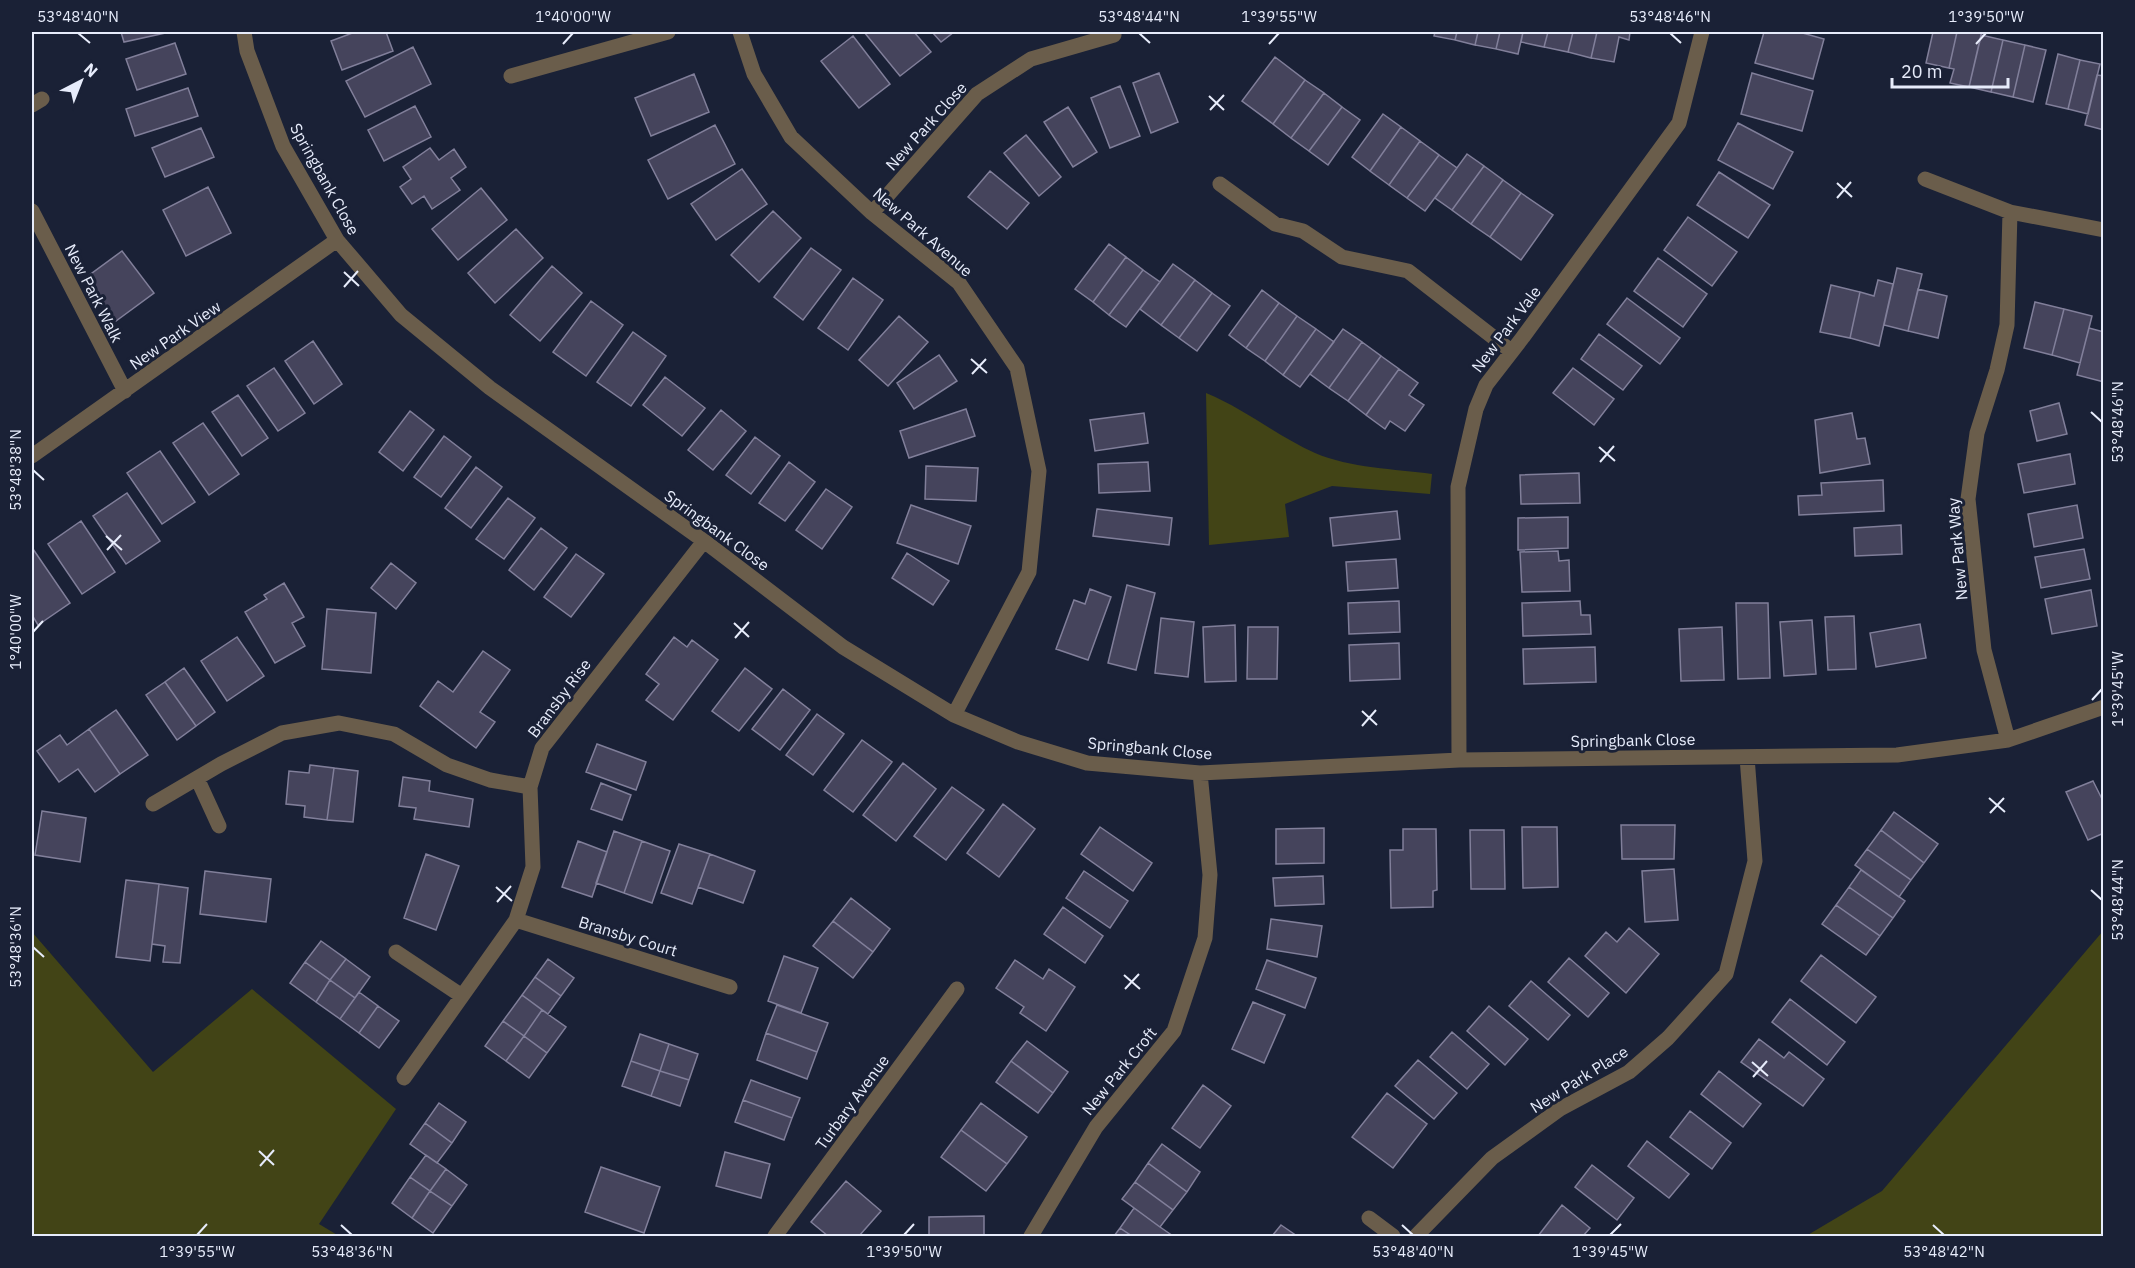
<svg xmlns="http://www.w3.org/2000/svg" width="2135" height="1268" font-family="'IBM Plex Sans',sans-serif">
<rect width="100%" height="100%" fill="#1a2136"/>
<path fill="#424416" d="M1206,393c39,16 71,43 109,60 35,15 80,16 117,21l-2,20 -98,-8 -47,18 4,33 -80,8z
M2103,931v305h-297l76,-45z
M32,932l121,140 99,-83 144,120 -77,115 20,12h-307z"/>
<path fill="#45445c" stroke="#817f9a" stroke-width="1.5" d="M121,32h49l-46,10z
M355,32h31l7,19 -51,19 -11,-29z
M864,32h50l17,20 -31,24z
M932,32h22l-13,10z
M1435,32h22l-2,8 -21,-4z
M1457,32h21l-3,13 -20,-5z
M1478,32h22l-4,17 -21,-4z
M1500,32h23l-5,22 -22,-5z
M1523,32h25l-4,15 -23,-5z
M1548,32h25l-5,20 -24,-5z
M1573,32h24l-6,26 -23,-6z
M1597,32h33l-1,8 -10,-3 -5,25 -23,-4z
M1764,32h35l25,7 -11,40 -58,-16z
M1933,32h24l-8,36 -23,-5z
M1957,32h25l-13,55 -19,-4 4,-14 -5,-1z
M1981,35l22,5 -12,52 -22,-5z
M853,36l37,48 -31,24 -38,-47z
M2003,40l22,5 -12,52 -22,-5z
M175,43l11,31 -49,16 -11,-31z
M2025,45l21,5 -13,52 -20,-5z
M413,47l18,37 -66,33 -19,-36z
M2058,54l22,6 -12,49 -22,-5z
M1275,57l30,23 -32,44 -31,-23z
M2080,60l20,4 -12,50 -20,-5z
M1159,73l19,49 -27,11 -18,-50z
M1752,73l61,18 -11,40 -61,-17z
M694,74l15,38 -58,24 -16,-38z
M2097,75l7,1v54l-19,-5z
M1305,80l19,13 -33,45 -18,-14z
M1120,86l20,50 -30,12 -19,-50z
M188,88l10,28 -63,20 -9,-27z
M1324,93l18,14 -33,44 -18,-13z
M415,106l16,31 -47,24 -16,-31z
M1068,107l29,45 -24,15 -29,-45z
M1342,107l18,13 -32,45 -19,-14z
M1383,114l18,13 -31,44 -18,-14z
M1738,123l55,29 -20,37 -55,-29z
M715,125l20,39 -67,35 -20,-39z
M1401,127l19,14 -31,44 -19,-14z
M201,128l13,29 -49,20 -13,-29z
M1026,135l35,42 -22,19 -35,-43z
M1420,141l19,14 -32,43 -18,-13z
M430,148l9,12 15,-11 12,18 -15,11 9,12 -28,19 -8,-13 -12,8 -12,-17 11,-8 -8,-12z
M1467,154l17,12 -32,44 -17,-12z
M1439,155l18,13 -32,43 -18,-13z
M1484,166l19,14 -32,44 -19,-14z
M742,169l25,35 -51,36 -25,-36z
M990,171l39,32 -22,26 -39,-32z
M1719,172l51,33 -22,33 -51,-33z
M1503,180l18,13 -31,44 -19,-13z
M208,187l23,46 -45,23 -23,-46z
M481,188l26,32 -49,40 -26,-31z
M1521,193l32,22 -32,45 -31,-23z
M773,211l28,27 -42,44 -28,-27z
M1688,217l49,35 -25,34 -48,-36z
M516,229l27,29 -48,45 -27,-30z
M1109,244l17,13 -33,45 -18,-13z
M811,248l30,22 -38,50 -29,-23z
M122,251l32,42 -38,28 -32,-42z
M1126,257l17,13 -34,45 -16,-13z
M1658,258l49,36 -24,33 -49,-36z
M1173,264l22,16 -34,45 -21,-16z
M552,266l30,27 -42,48 -30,-26z
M1897,268l25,6 -14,57 -24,-6z
M1143,270l17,12 -34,45 -17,-12z
M853,278l30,22 -35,50 -30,-22z
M1195,280l17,13 -33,45 -18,-13z
M1878,280l15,4 -14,62 -29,-8 10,-46 14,4z
M1831,285l29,7 -10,46 -30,-6z
M1918,289l29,7 -9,42 -30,-7z
M1262,290l17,13 -33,45 -17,-13z
M1212,293l18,13 -33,45 -18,-13z
M1627,298l53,40 -20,26 -53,-40z
M591,301l32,24 -37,51 -33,-24z
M2035,302l29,7 -12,46 -28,-7z
M1279,303l18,13 -32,45 -19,-13z
M2064,309l28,7 -12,47 -28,-8z
M899,316l29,26 -40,44 -29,-26z
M1297,316l19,13 -33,46 -18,-14z
M2089,328l15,4v50l-27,-7z
M1316,329l18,13 -34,45 -17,-12z
M1343,329l19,13 -33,46 -19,-14z
M633,332l33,24 -35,50 -34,-24z
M1599,334l43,32 -19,24 -42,-31z
M313,341l29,43 -28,20 -29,-43z
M1362,342l19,14 -33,45 -19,-13z
M939,355l18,26 -43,28 -17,-26z
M1381,356l18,13 -33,46 -18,-14z
M274,368l31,45 -27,18 -31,-45z
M1573,368l41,31 -20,26 -41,-32z
M1399,369l19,14 -9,12 15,10 -19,26 -15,-10 -5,8 -19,-14z
M665,377l40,31 -23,28 -39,-31z
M238,395l30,43 -26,18 -30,-44z
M2059,403l8,31 -30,7 -7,-30z
M966,409l9,27 -66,22 -9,-27z
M721,410l25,21 -33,39 -25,-20z
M410,411l24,19 -31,41 -24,-19z
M1144,413l4,30 -53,8 -5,-31z
M1852,413l5,26 8,-1 5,26 -50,9 -5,-53z
M203,423l36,51 -30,21 -36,-52z
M444,436l27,21 -30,40 -27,-20z
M755,437l25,19 -29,38 -25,-19z
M160,451l35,51 -33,22 -35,-51z
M2070,454l5,30 -51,9 -6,-29z
M789,462l26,20 -30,39 -26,-18z
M1148,462l2,29 -51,2 -1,-29z
M926,466l52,2 -2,33 -51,-2z
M476,467l26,20 -31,41 -26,-20z
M1579,473l1,30 -59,1 -1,-29z
M1883,480l1,31 -85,4 -1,-19 24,-1 -1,-12z
M826,489l26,18 -30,42 -26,-19z
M127,493l33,48 -34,23 -33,-48z
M508,498l27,20 -31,41 -28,-20z
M911,505l60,21 -13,38 -61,-21z
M2077,505l6,33 -49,9 -6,-33z
M1097,509l75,9 -3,27 -76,-9z
M1397,511l3,28 -67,7 -3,-28z
M1568,517v31l-50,2v-32z
M81,521l34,51 -33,22 -34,-50z
M1901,525l1,29 -47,2 -1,-28z
M541,528l26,20 -33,42 -25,-20z
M33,549l37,54 -32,22 -6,-10z
M2084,549l6,30 -49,9 -6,-31z
M1558,551l1,10 10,-1 1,31 -48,1 -2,-40z
M907,553l42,28 -16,24 -41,-27z
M576,554l28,20 -33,43 -27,-20z
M1396,559l2,29 -50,3 -2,-29z
M391,563l25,20 -20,26 -25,-21z
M284,583l20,34 -12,6 13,23 -30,17 -30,-51 22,-13 -3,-4z
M1127,585l28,8 -19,77 -28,-7z
M1090,589l21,8 -23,63 -32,-11 18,-49 11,4z
M2091,590l6,36 -45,8 -7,-35z
M1399,601l1,31 -51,2 -1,-31z
M1580,601l1,14h9l1,19 -68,2 -1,-33z
M1736,603h32l2,75 -32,1z
M327,609l49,4 -5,60 -49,-4z
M1854,616l2,53 -28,1 -3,-53z
M1161,618l33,4 -6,55 -33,-4z
M1812,620l4,54 -32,2 -4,-54z
M1920,624l6,34 -50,9 -6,-34z
M1235,625l1,56 -31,1 -2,-55z
M1248,627h30l-1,52h-30z
M1722,627l2,53 -43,1 -2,-52z
M237,637l27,39 -37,25 -26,-40z
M674,637l13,10 5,-7 26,20 -45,60 -27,-20 13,-16 -13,-10z
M1399,643l1,36 -50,2 -1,-36z
M1595,647l1,35 -72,2 -1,-35z
M483,651l27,19 -30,42 15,10 -19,26 -56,-42 18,-25 15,11z
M184,668l31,44 -19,14 -31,-44z
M745,668l27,21 -33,42 -27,-20z
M165,682l31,44 -19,14 -31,-45z
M783,689l27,21 -30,40 -28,-21z
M116,710l32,45 -28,19 -31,-45z
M817,714l27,20 -31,41 -27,-20z
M89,729l31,45 -25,18 -17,-23 -19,13 -22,-31 23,-16 7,10z
M862,740l30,22 -39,50 -29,-22z
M597,744l49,18 -10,28 -50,-18z
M903,763l33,26 -40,52 -33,-26z
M310,765l24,3 -7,52 -23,-3 1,-11 -19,-2 3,-33 20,2z
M334,768l24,3 -5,51 -26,-2z
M403,777l27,4 -1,10 44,8 -4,28 -55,-8 2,-11 -17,-2z
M2093,781l11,22v30l-16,7 -22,-48z
M601,783l30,12 -9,25 -31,-11z
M952,787l32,23 -38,50 -32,-24z
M1003,804l32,25 -36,48 -32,-24z
M42,811l44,7 -6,44 -45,-7z
M1894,812l44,32 -14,19 -43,-33z
M1621,825h54l-1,34h-52z
M1100,827l52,36 -19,28 -52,-37z
M1522,827h35l1,60 -35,1z
M1324,828v35l-48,1v-35z
M1403,829h33l1,61 -4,1v16l-42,1 -1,-58h13z
M1470,830h34l1,59h-34z
M1881,830l43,33 -13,17 -44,-31z
M614,831l28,10 -18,52 -28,-10z
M578,841l29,11 -15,45 -30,-10z
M642,841l28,10 -18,52 -28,-10z
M679,844l31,10 -18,50 -31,-11z
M1867,849l44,31 -12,17 -44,-32z
M426,854l33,12 -23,64 -32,-12z
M710,854l45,17 -12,32 -45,-16z
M1674,869l4,51 -33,2 -3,-51z
M1861,870l44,31 -12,17 -44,-31z
M205,871l66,8 -5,43 -66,-8z
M1084,871l44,30 -18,27 -44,-30z
M1323,876l1,28 -49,2 -2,-28z
M126,880l33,4 -9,77 -34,-4z
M159,884l29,4 -8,75 -17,-1 2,-16 -13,-2z
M1849,887l44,31 -13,18 -44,-31z
M851,898l39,31 -17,23 -40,-31z
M1836,905l44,31 -14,19 -44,-31z
M1063,907l40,29 -18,27 -41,-29z
M1271,919l51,7 -5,31 -50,-8z
M833,921l40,31 -20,26 -40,-32z
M1629,928l30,26 -33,39 -41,-37 21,-24 11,10z
M321,941l25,18 -16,21 -25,-18z
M1821,955l55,42 -20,26 -55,-42z
M784,956l34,12 -17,45 -33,-12z
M1569,958l40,35 -21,24 -40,-35z
M346,959l24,18 -15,21 -25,-18z
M548,959l26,19 -13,18 -26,-19z
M1015,960l28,19 6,-10 26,18 -29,44 -26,-18 4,-6 -28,-19z
M1267,960l49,18 -11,30 -49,-19z
M305,962l25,18 -14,22 -26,-19z
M535,977l26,19 -13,18 -26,-19z
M330,980l25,18 -15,21 -24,-17z
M1531,981l39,34 -22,25 -39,-34z
M359,992l19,14 -19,27 -19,-14z
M522,995l20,15 -18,26 -21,-15z
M1790,999l55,43 -18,23 -55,-43z
M1253,1002l32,13 -21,48 -32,-14z
M777,1005l51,18 -11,29 -51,-19z
M378,1006l21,15 -20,27 -20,-15z
M1489,1006l39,33 -23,26 -38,-34z
M542,1010l24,17 -19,26 -23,-17z
M503,1021l21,15 -18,25 -21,-15z
M1452,1032l37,32 -22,25 -37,-32z
M766,1033l51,19 -10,27 -50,-19z
M640,1034l29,10 -9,27 -29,-10z
M524,1036l23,17 -18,25 -23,-17z
M1759,1039l25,19 5,-6 35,27 -21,27 -62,-44z
M1027,1041l41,31 -15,21 -42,-32z
M669,1044l29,10 -9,26 -29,-9z
M1418,1060l39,33 -23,26 -39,-33z
M631,1061l29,10 -9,25 -29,-10z
M1011,1061l42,32 -15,20 -42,-31z
M660,1071l29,9 -9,26 -29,-10z
M1719,1071l42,33 -18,23 -42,-33z
M751,1080l49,18 -8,20 -49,-18z
M1203,1085l28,21 -31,42 -28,-20z
M1387,1093l40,31 -34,44 -41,-31z
M743,1100l49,18 -8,22 -49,-18z
M439,1103l27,19 -14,21 -27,-20z
M981,1103l46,34 -20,27 -46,-34z
M1690,1111l41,32 -19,26 -42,-32z
M425,1123l27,20 -15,20 -27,-19z
M961,1130l46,34 -21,27 -45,-34z
M1647,1141l42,33 -20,24 -41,-32z
M1162,1144l38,28 -13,20 -39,-29z
M725,1152l45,12 -9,34 -45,-12z
M426,1155l20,14 -16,22 -20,-14z
M1148,1163l39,29 -14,18 -38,-28z
M1592,1165l42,33 -17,22 -42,-33z
M601,1167l59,20 -16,46 -59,-21z
M446,1169l21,16 -15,21 -22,-15z
M410,1177l20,14 -18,27 -20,-15z
M846,1181l35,30 -22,25h-31l-17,-14z
M1135,1182l38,28 -13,17 -38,-28z
M430,1191l22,15 -19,27 -21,-15z
M1562,1205l28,23 -7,8h-45z
M1134,1208l26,19 13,9h-41l-12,-8z
M984,1216v20h-55v-19z
M1281,1225l16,11h-25z
M1120,1228l12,8h-18z"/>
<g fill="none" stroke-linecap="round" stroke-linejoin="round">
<path stroke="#6a5d4b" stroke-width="15" d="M244,32l3,19 36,95 54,94 64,75 89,73 214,153 139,106 111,68 64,27 69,21 113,10 259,-13 438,-5 111,-15 96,-33
M740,32l14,42 37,63 81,76 87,70 58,85 22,103 -10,101 -75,143
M511,76l157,-44
M32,105l10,-6
M1925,179l85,33 94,18
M1220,184l55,40 28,7 39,26 66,14 103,80
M32,211l93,180
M872,213l105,-119 54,-35 83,-24
M32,456l305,-216
M2008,740l-24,-90 -16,-151 9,-66 20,-63 10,-45 3,-113
M1459,760l-1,-273 18,-78 10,-24 37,-48 156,-214 23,-91
M197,778l22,48
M153,804l68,-40 61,-31 57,-10 55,11 53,31 43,15 40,7
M516,920l214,67
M396,952l66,44
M404,1078l112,-158 17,-53 -3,-80 12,-39 162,-207
M1369,1218l24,18
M775,1236l182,-247
M1031,1236l65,-109 78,-96 31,-93 5,-63 -10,-102
M1416,1236l76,-78 68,-49 69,-37 39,-34 58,-64 29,-113 -8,-104"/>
</g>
<path fill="none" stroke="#e7ecfb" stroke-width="2" d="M78,33l12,10M1139,33l11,10M1670,33l11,10M563,44l10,-11M1269,44l10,-11M1976,44l10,-11M1209,96l15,14M1210,110l14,-15M1837,183l15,14M1837,198l14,-16M344,272l15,14M344,287l14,-16M971,359l16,14M972,374l14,-15M2091,412l11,10M1599,447l16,14M1600,462l14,-16M33,470l11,10M106,536l16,14M107,550l14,-15M734,623l15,14M33,632l10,-11M735,638l14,-16M2092,700l10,-11M1362,711l15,14M1362,726l14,-16M1989,798l16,14M1990,813l14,-15M496,887l16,14M2091,890l11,10M497,902l14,-16M33,947l11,10M1124,975l16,14M1125,989l14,-15M1752,1062l16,14M1753,1077l14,-16M259,1151l15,14M260,1166l14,-16M341,1225l11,10M1402,1225l11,10M1933,1225l11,10M197,1235l10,-11M904,1235l10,-11M1610,1235l11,-11"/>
<g text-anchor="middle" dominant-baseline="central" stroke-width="6" stroke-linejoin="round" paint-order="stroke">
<g font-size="16" fill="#e7ecfb" stroke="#1a2136">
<text transform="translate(926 126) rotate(-48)">New Park Close</text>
<text transform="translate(325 179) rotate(61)">Springbank Close</text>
<text transform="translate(923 232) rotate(41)">New Park Avenue</text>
<text transform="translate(94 293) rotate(63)">New Park Walk</text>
<text transform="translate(1506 329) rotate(-53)">New Park Vale</text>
<text transform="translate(175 335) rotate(-35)">New Park View</text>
<text transform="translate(717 530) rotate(36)">Springbank Close</text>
<text transform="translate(1957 549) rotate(-95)">New Park Way</text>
<text transform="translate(559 698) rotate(-53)">Bransby Rise</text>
<text transform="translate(1633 740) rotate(-1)">Springbank Close</text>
<text transform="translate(1150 748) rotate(5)">Springbank Close</text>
<text transform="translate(628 936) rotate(17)">Bransby Court</text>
<text transform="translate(1119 1071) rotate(-51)">New Park Croft</text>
<text transform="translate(1579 1079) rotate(-32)">New Park Place</text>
<text transform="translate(852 1102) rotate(-54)">Turbary Avenue</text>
</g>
</g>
<rect width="2135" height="1268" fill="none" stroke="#1a2136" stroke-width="66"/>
<g transform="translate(81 81) rotate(42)" stroke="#1a2136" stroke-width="4.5" paint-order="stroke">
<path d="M0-4.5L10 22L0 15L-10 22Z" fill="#e7ecfb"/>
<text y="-9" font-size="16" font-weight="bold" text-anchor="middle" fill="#e7ecfb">N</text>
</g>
<path d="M1892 78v9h116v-9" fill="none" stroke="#e7ecfb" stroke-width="3"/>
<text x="1901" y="78" font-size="18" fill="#e7ecfb" stroke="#1a2136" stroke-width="4.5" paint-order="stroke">20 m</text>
<rect x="33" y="33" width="2069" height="1202" fill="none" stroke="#e7ecfb" stroke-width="2"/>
<g font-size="15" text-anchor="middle" fill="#e7ecfb">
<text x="78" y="22">53°48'40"N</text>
<text x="573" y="22">1°40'00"W</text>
<text x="1139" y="22">53°48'44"N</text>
<text x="1279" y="22">1°39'55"W</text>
<text x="1670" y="22">53°48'46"N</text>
<text x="1986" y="22">1°39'50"W</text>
<text transform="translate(2118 422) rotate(-90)" y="5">53°48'46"N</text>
<text transform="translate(16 470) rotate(-90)" y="5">53°48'38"N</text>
<text transform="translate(16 632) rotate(-90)" y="5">1°40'00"W</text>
<text transform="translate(2118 689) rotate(-90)" y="5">1°39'45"W</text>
<text transform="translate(2118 900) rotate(-90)" y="5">53°48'44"N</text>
<text transform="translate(16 947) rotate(-90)" y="5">53°48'36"N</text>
<text x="197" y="1257">1°39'55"W</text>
<text x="352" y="1257">53°48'36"N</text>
<text x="904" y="1257">1°39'50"W</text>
<text x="1413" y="1257">53°48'40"N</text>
<text x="1610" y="1257">1°39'45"W</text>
<text x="1944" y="1257">53°48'42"N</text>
</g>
</svg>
